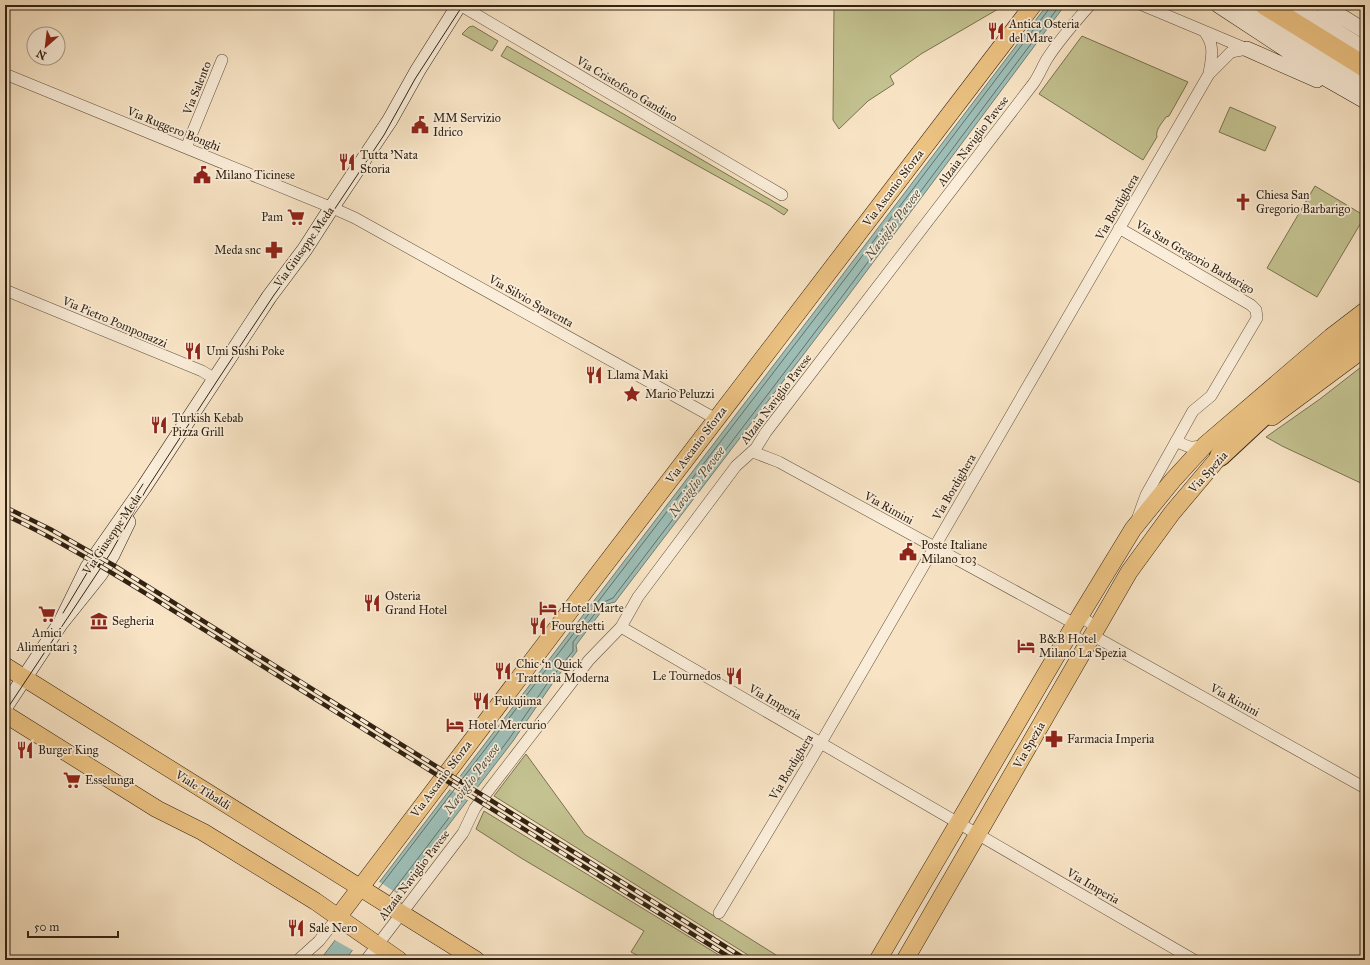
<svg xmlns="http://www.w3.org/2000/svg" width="1370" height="965" font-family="'IM FELL Great Primer',serif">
<rect width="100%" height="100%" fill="#f8e4c5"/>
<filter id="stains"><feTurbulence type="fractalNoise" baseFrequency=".005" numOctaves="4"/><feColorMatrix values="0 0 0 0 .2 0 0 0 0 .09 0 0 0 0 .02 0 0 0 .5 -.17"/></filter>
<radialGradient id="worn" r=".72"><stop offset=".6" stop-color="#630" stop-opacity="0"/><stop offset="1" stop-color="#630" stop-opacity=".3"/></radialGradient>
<path fill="#c3c290" stroke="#7a7251" d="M855,5h150l-84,49 -31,22 4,8 -26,17 -29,28 -6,-9 1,-113z
M473,26l25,15 -6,10 -30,-17 7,-7z
M1082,36l106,46 -19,34 -3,1c-4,6 -11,13 -9,20l-14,23 -104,-66z
M507,46l281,164 -4,5 -14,-9 -269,-150z
M1230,107l46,20 -11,24 -46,-19z
M1315,186l50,30 -48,81 -50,-29z
M1365,364v121l-83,-39 -16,-9 54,-38z
M526,754l59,81 199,125h-28l-262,-164z
M484,811l243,149h-81l-15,-8 13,-21 -123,-73 -45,-29z"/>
<path fill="#9dbeb7" stroke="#728075" d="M1047,5h18l-220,295 -230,302 -8,2 -31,41 1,6 -25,33 -39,57 -168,219h-25l511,-670z"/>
<path fill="#f8e4c5" d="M458,775l21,13 -10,13 -21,-13z
M378,881l20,13 -44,57 -21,-12z"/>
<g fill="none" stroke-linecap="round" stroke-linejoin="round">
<path stroke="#677064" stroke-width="1" d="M379,888l456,-596 214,-283 1,-4
M390,895l119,-156 40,-58 24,-30v-9l31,-40 9,-4 228,-300 219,-293"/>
<g stroke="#63523f" stroke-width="12">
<path id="street" d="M460,5l322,190
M1142,5l105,44
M1204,31c11,14 8,25 5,42
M5,74l330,135 20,9 361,201
M186,148l36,-88
M1119,228l132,77 5,5 1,8 -46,78 -18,15 -47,84 -8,22
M5,290l197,81 13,8
M1176,441c12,6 15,8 28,4
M753,452l26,10 296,162
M1073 630a10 10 0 1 1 20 0a10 10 0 1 1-20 0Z
M621,627l573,333
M1092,635l273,153
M719,913l89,-148 401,-691 22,-22 16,-3
M298,960l21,-19 19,-24
M366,960l97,-127 12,-25 114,-148 32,-33 17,-30 98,-131 20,-18 10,-16 267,-348c6,-8 9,-17 14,-25 12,-19 28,-37 43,-54"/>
</g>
<g stroke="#312212" stroke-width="16">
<path id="secondary" d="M1218,5l73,48 32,24 42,24
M1236,5l129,81
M1295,5l70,44
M1323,5l42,26
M1247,49l70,31
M60,624l28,-57 56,-80 125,-190 36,-48 27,-42 58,-87 28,-50 41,-65
M5,707l55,-83 40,-50 12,-19 16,-33"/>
</g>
<g stroke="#312212" stroke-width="18">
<path id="primary" d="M1272,417l93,-69
M5,666l471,294
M5,714l152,95 46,23 112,69 84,59
M338,917l247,-326 448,-586
M878,960l197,-336 58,-95 40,-49 32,-35 126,-108 34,-26
M905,960l224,-388 43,-59 48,-57 10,-8"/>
</g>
<g stroke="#312212" stroke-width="22">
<path id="highway" d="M1265,5l100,62
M1220,456l89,-83 56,-44"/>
</g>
<use href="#street" stroke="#faedd9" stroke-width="11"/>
<use href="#secondary" stroke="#faedd9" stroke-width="15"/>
<use href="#primary" stroke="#ecc282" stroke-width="17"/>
<use href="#highway" stroke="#ecc282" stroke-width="20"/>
<path stroke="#312212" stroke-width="1" d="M63,613l27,-45 53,-84
M5,712l105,-158 36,-64 71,-109 57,-86 36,-49 74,-111 31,-56 48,-74"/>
<g stroke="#312212" stroke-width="4.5">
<path id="rail" d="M5,507l45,22 65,37 632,394
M5,515c48,22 94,50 140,78l589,367"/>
</g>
<use href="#rail" stroke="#faedd9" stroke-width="3" stroke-dasharray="9" stroke-linecap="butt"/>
</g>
<defs>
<g id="restaurant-bare" transform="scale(1.38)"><path d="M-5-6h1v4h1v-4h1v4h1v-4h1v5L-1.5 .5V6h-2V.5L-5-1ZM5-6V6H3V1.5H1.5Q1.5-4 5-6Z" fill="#8f2418" stroke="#faedd9" stroke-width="2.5" paint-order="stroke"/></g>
<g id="civic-bare" transform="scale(1.38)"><path d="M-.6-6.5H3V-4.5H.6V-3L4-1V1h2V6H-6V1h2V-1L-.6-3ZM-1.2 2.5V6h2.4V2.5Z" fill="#8f2418" stroke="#faedd9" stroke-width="2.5" paint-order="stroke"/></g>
<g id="church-bare" transform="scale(1.38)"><path d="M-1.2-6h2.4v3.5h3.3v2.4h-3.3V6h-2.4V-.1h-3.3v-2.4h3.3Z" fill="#8f2418" stroke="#faedd9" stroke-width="2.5" paint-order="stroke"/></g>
<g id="supermarket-bare" transform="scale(1.38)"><path d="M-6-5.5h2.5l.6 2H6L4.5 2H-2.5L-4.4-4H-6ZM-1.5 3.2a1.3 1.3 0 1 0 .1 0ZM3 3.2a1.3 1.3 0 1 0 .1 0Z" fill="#8f2418" stroke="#faedd9" stroke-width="2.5" paint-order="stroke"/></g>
<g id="pharmacy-bare" transform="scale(1.38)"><path d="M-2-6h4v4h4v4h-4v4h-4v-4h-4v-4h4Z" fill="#8f2418" stroke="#faedd9" stroke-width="2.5" paint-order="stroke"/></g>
<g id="sight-bare" transform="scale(1.38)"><path d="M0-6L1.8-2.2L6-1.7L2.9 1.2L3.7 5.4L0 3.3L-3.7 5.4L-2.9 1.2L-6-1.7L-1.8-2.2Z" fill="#8f2418" stroke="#faedd9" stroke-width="2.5" paint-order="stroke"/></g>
<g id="hotel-bare" transform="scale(1.38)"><path d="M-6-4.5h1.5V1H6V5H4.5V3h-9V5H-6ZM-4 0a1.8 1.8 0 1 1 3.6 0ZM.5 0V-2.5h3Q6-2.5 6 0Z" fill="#8f2418" stroke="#faedd9" stroke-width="2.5" paint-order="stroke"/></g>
<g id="museum-bare" transform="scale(1.38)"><path d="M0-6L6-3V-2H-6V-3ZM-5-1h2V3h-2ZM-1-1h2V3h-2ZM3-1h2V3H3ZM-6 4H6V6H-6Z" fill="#8f2418" stroke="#faedd9" stroke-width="2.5" paint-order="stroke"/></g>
</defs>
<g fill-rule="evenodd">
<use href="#restaurant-bare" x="996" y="31"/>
<use href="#civic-bare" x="420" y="125"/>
<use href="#restaurant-bare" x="347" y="162"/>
<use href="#civic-bare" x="202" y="175"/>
<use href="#church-bare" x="1243" y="202"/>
<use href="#supermarket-bare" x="296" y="217"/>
<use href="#pharmacy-bare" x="274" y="250"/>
<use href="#restaurant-bare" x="193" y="351"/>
<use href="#restaurant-bare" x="594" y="375"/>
<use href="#sight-bare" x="632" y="394"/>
<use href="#restaurant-bare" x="159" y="425"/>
<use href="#civic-bare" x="908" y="552"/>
<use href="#restaurant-bare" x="372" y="603"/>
<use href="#hotel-bare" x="548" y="608"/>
<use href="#supermarket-bare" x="47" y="614"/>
<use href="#museum-bare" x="99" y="621"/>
<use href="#restaurant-bare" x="538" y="626"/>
<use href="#hotel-bare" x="1026" y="646"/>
<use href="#restaurant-bare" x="503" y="671"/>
<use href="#restaurant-bare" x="734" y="676"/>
<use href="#restaurant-bare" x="481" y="701"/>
<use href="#hotel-bare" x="455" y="725"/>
<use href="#pharmacy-bare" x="1054" y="739"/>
<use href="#restaurant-bare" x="25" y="750"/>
<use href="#supermarket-bare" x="72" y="780"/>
<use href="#restaurant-bare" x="296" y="928"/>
</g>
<g text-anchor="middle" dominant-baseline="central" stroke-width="3.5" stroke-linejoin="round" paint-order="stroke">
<g font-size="12" fill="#312212" stroke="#faedd9" text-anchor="start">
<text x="1009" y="24">Antica Osteria<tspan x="1009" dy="14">del Mare</tspan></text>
<text x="433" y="118">MM Servizio<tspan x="433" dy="14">Idrico</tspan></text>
<text x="360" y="155">Tutta 'Nata<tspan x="360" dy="14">Storia</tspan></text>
<text x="215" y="175">Milano Ticinese</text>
<text x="1256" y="195">Chiesa San<tspan x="1256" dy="14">Gregorio Barbarigo</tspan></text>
<text x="283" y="217" text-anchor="end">Pam</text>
<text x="261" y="250" text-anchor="end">Meda snc</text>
<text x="206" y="351">Umi Sushi Poke</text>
<text x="607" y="375">Llama Maki</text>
<text x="645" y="394">Mario Peluzzi</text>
<text x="172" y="418">Turkish Kebab<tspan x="172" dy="14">Pizza Grill</tspan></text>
<text x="921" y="545">Poste Italiane<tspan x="921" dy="14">Milano 103</tspan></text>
<text x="385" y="596">Osteria<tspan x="385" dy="14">Grand Hotel</tspan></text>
<text x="561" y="608">Hotel Marte</text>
<text x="112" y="621">Segheria</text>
<text x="551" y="626">Fourghetti</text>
<text x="47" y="633" text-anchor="middle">Amici<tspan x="47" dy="14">Alimentari 3</tspan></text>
<text x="1039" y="639">B&amp;B Hotel<tspan x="1039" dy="14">Milano La Spezia</tspan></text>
<text x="516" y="664">Chic ‘n Quick<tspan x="516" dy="14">Trattoria Moderna</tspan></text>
<text x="721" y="676" text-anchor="end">Le Tournedos</text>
<text x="494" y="701">Fukujima</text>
<text x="468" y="725">Hotel Mercurio</text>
<text x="1067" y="739">Farmacia Imperia</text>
<text x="38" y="750">Burger King</text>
<text x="85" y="780">Esselunga</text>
<text x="309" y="928">Sale Nero</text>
</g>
<g font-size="12" fill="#312212" stroke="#faedd9">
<text transform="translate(197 88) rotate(-68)">Via Salento</text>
<text transform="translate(627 89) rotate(31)">Via Cristoforo Gandino</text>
<text transform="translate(174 129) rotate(22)">Via Ruggero Bonghi</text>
<text transform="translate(973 141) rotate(-53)">Alzaia Naviglio Pavese</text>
<text transform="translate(893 188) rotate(-53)">Via Ascanio Sforza</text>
<text transform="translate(1117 207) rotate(-60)">Via Bordighera</text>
<text transform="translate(304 247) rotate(-55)">Via Giuseppe Meda</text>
<text transform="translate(1195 257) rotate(30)">Via San Gregorio Barbarigo</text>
<text transform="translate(531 301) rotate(29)">Via Silvio Spaventa</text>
<text transform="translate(115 322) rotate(23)">Via Pietro Pomponazzi</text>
<text transform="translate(776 399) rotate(-53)">Alzaia Naviglio Pavese</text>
<text transform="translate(696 445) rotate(-53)">Via Ascanio Sforza</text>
<text transform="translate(1208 472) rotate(-48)">Via Spezia</text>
<text transform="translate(954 487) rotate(-60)">Via Bordighera</text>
<text transform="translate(889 508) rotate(29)">Via Rimini</text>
<text transform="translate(112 534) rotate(-56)">Via Giuseppe Meda</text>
<text transform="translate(1235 700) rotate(29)">Via Rimini</text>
<text transform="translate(775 702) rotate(30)">Via Imperia</text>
<text transform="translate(1029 745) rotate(-60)">Via Spezia</text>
<text transform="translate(791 767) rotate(-59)">Via Bordighera</text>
<text transform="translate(441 779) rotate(-53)">Via Ascanio Sforza</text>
<text transform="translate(203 790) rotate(32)">Viale Tibaldi</text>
<text transform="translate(414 875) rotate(-53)">Alzaia Naviglio Pavese</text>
<text transform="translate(1093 886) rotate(30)">Via Imperia</text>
</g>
<g font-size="13" font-style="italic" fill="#515144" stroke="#faedd9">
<text transform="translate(893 225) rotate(-53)">Naviglio Pavese</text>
<text transform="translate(697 482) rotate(-53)">Naviglio Pavese</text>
<text transform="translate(472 779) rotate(-53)">Naviglio Pavese</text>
</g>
</g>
<rect width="1370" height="965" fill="none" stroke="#f8e4c5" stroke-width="20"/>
<rect x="6" y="6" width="1358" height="953" fill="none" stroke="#312212" stroke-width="2"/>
<rect x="10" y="10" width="1350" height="945" fill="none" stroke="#312212"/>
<g transform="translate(46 46) rotate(208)"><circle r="19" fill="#faedd9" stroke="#aa9c89"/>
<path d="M0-3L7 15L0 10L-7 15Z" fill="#8f2418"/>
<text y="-6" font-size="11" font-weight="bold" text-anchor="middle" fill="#312212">N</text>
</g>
<path d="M28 931v6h90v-6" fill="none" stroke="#312212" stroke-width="2"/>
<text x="34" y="931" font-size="12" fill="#312212" stroke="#faedd9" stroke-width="3" paint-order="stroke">50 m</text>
<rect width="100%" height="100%" filter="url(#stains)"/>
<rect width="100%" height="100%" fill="url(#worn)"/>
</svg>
